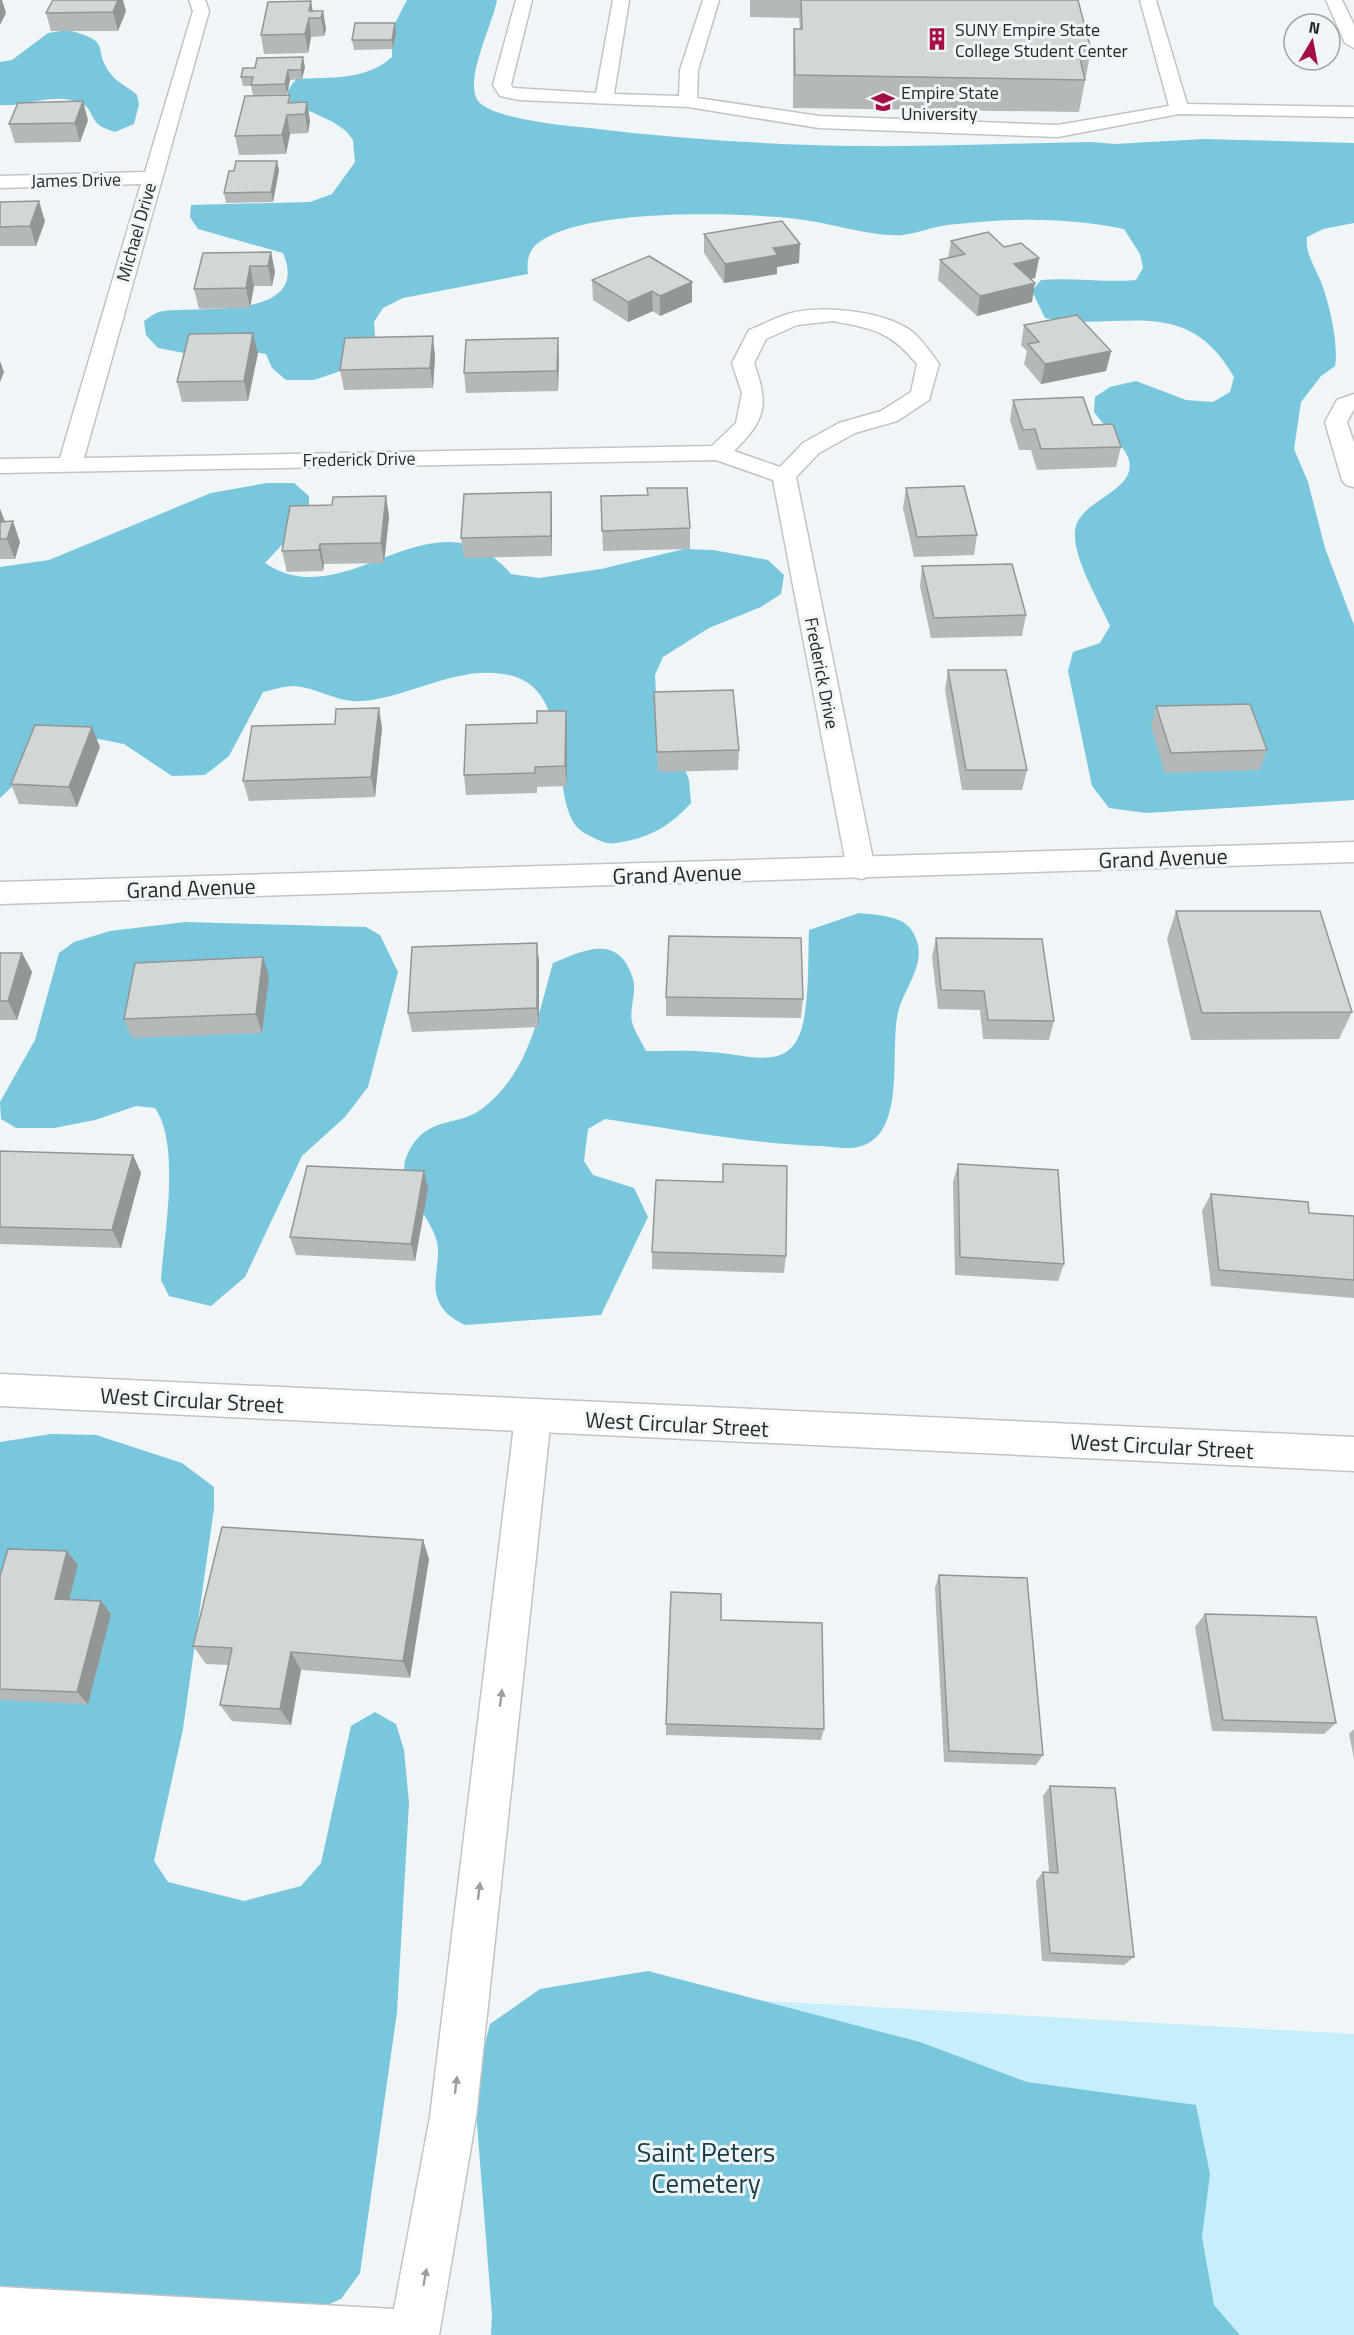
<svg xmlns="http://www.w3.org/2000/svg" width="1354" height="2335" font-family="'Titillium Web',sans-serif">
<rect width="100%" height="100%" fill="#f0f5f7"/>
<path fill="#c7effb" d="M555,1989l799,45v301h-837z"/>
<path fill="#79c7dc" d="M407,0h90c-4,24 -36,85 -17,103 16,16 85,23 109,25 90,11 181,17 271,18 77,1 154,-3 231,-4l24,2 88,-5 151,4v80l-31,6 -16,8c-2,16 8,30 14,45 8,20 18,63 14,84l-14,10 -20,26 -7,47 14,33 17,66 29,77v175l-208,13 -37,-5 -17,-22 -24,-115 5,-19 27,-9 10,-17c-11,-25 -37,-68 -35,-94 1,-32 62,-39 54,-72 -3,-12 -27,-37 -35,-48l1,-15 15,-10 26,-6 50,19 27,2 17,-10 4,-15c-49,-86 -114,-44 -189,-59l-13,-27 9,-11c32,-3 63,3 95,0l7,-12 -3,-14 -16,-25c-58,-12 -119,-11 -177,-4 -15,2 -29,8 -44,10 -33,2 -67,-11 -99,-15 -55,-8 -234,-14 -271,28 -6,8 -6,17 -5,26l-125,24 -20,10 -9,14 2,28 -12,13 -50,17h-28l-14,-12 -6,-14 -24,-4 -58,3 -26,-5 -12,-13 -2,-14c6,-4 13,-10 20,-10 35,-5 148,10 119,-58l-85,-24 -8,-12 1,-12 119,-3 22,-8 23,-32 -2,-22 -7,-9 -13,-9 -45,-21v-11l8,-11c33,-2 70,2 96,-22v-28z
M68,30c48,13 22,17 43,44 6,9 18,13 26,21l2,9 -5,20 -19,8c-5,-2 -13,-4 -17,-8 -6,-5 -7,-15 -14,-19 -28,-15 -55,2 -84,0v-43l12,-2 36,-27z
M267,483h27l15,13v16l-13,18 -31,33c82,56 168,-79 246,11l28,4 62,-9 83,-20 29,1 55,10 16,15 -3,19 -20,13 -52,21 -46,29 -8,18 1,20 33,85 2,23c-20,22 -40,34 -69,39 -13,3 -18,1 -30,-5 -3,-2 -9,-4 -12,-7 -32,-27 -5,-133 -64,-153 -53,-17 -104,21 -156,24 -22,2 -44,-14 -66,-15 -10,0 -22,4 -31,6l-34,64 -24,19 -33,1 -48,-32 -31,-6 -38,8 -55,52v-231l49,-7 162,-67z
M859,913c15,2 41,2 51,15 23,31 -6,57 -12,85 -9,37 10,123 -40,134 -12,3 -29,-1 -41,-1 -71,-3 -142,-17 -212,-27l-17,10 -4,32 9,14 41,13 14,29 -47,98 -136,10c-14,-7 -23,-13 -28,-28 -5,-17 4,-38 0,-55 -5,-24 -41,-58 -31,-84 18,-45 51,-29 77,-50 47,-37 54,-90 70,-145 32,-13 66,-30 80,16 4,13 -4,29 -1,43 2,9 10,20 14,29 22,0 43,-1 64,1 45,3 87,24 95,-40 4,-27 3,-55 4,-82z
M185,922l181,5 14,8 18,37 -30,115 -23,30 -43,39 -57,121 -34,29 -42,-10 -8,-16c3,-46 20,-135 -6,-172l-19,-2 -41,14 -41,8h-38l-15,-9 -1,-17 35,-62 24,-87 15,-11 36,-11z
M51,1434l45,1 86,28 32,24v21l-31,221 -29,132 14,21 76,19 57,-15 20,-23 30,-137 24,-14 21,12 8,26 5,53 -12,209 -37,261 -19,26 -62,27 -279,9v-893z
M648,1971l272,71 107,40 169,23 14,69 -8,63 12,68 26,30h-749l1,-20 -18,-229 16,-62 50,-35z"/>
<g fill="none" stroke-linecap="round" stroke-linejoin="round">
<g stroke="#c0c4c6" stroke-width="3">
<path id="service" d="M516,0h16l-21,85 2,3 83,5 17,-93h16l-15,94 65,2 1,-26 23,-70h16l-21,70 -1,28 122,18 239,9 111,-19 -29,-106h16l31,104 167,3v10l-175,-3 -121,23 -239,-9 -131,-21 -169,-7 -19,-4 -7,-11z
M1326,0h16l12,25v23l-9,-5z
M1354,394v15l-7,13 7,21v44l-8,-2 -4,-5 -17,-58 12,-22z
M533,1400l13,5 5,12 -75,700 -37,218h-439v-48l394,22 36,-192 85,-700 5,-12z"/>
</g>
<g stroke="#c0c4c6" stroke-width="3">
<path id="minor" d="M189,0h16l4,11 -125,447 628,-12 24,-23 6,-30 -10,-30 17,-33c13,-5 26,-12 39,-16 31,-10 103,-3 128,21 8,8 16,19 23,29l-10,36 -32,21 -42,12 -36,20 -23,24 79,392 -4,7 -10,3 -10,-3 -4,-7 -74,-389 -57,-20 -716,13v-14l60,-1 81,-274 -141,4v-12l145,-4 48,-161zM833,321c41,8 57,10 84,43l-6,28 -30,19 -42,12 -36,20 -23,24 -46,-16c32,-32 35,-45 20,-88l12,-24 31,-14z"/>
</g>
<g stroke="#c0c4c6" stroke-width="3">
<path id="tertiary" d="M1354,842v20l-1354,42v-22z
M0,1374l1354,63v34l-1354,-65z"/>
</g>
<use href="#service" fill="#fff" fill-rule="evenodd"/>
<use href="#minor" fill="#fff" fill-rule="evenodd"/>
<use href="#tertiary" fill="#fff" fill-rule="evenodd"/>
</g>
<path fill="#b4b8b9" d="M750,0h328l13,50 -12,62 -286,-4v-47l1,-32h6l-1,-11 -49,-1z
M126,11l-8,20h-67l-5,-18z
M313,11h10l3,18 -2,7 -13,1 -3,16 -44,1 -3,-19z
M396,32l-3,17 -39,1 -2,-10z
M305,67l-3,12 -12,1 -3,14 -34,1 -2,-9h-8l-2,-9z
M290,95l1,8 16,-1 3,19 -2,12 -18,1 -4,20 -47,1 -4,-19z
M88,120l-8,22 -65,1 -6,-19z
M277,161l2,9 -6,32 -47,1 -2,-10z
M0,202l45,19 -9,25h-36z
M704,234l95,29 -22,4v7l-53,9 -20,-30z
M951,241l53,6 35,11 -4,20 -4,1 1,23 -55,14 -39,-36 2,-20 8,-2z
M271,252l4,20 -3,14h-18l-4,22 -51,1 -5,-20z
M592,280l100,2v20l-32,14 -7,-5 -25,11 -35,-22z
M1024,325l87,26 -5,20 -65,13 -17,-20 3,-13 -6,-6z
M258,353l-10,48 -66,1 -5,-20z
M435,356l-2,32 -89,2 -4,-20z
M559,358l-1,33 -92,2 -2,-20z
M1013,400l80,25 28,22 -5,20 -79,3 -6,-20h-12l-9,-30z
M906,488l71,47 -3,20 -60,2 -11,-49z
M386,496l3,21 -5,46 -60,1 -1,7 -36,1 -5,-21 50,-46z
M601,496l89,32v21l-87,2z
M0,509l5,12 15,21 -5,17h-15z
M552,513v43l-88,2 -3,-20z
M922,566l104,49 -4,21 -91,2 -11,-52z
M948,670l79,100 -5,20h-60l-17,-100z
M654,692l85,58 -1,20 -80,2z
M1156,706l111,44 -7,20 -95,3 -14,-47z
M566,711l1,20v55l-30,1v6l-71,2 -2,-20 73,-52z
M382,728l-7,69 -126,4 -6,-20z
M100,747l-23,60 -58,-3 -8,-20z
M1176,911l176,101 -13,27 -148,1 -24,-101z
M936,938l118,83 -5,19 -66,-1 -3,-29 -42,-1 -6,-52z
M537,943l2,19v65l-127,5 -4,-19z
M0,953h22l10,19 -15,48h-17z
M269,977l-7,56 -130,5 -8,-19z
M666,997l137,2 -2,19 -135,-2z
M0,1151l133,4 8,18 -20,75 -121,-4z
M958,1164l106,100 -6,17 -103,-6 -2,-93z
M424,1171l4,18 -13,72 -119,-6 -6,-18z
M1211,1194l98,19 45,3v82l-143,-12 -9,-75z
M652,1252l134,4 -2,17 -132,-4z
M423,1540l6,19 -19,119 -109,-8 -10,55 -59,-4 -12,-16 9,-40 -23,-1 -13,-18z
M67,1551l11,14 -9,34 32,2 10,13 -23,90 -88,-4v-124z
M939,1575l104,180 -7,10 -92,-3 -9,-174z
M1205,1614l131,109 -12,11 -112,-3 -17,-104z
M721,1620l103,109 -3,11 -155,-5v-11z
M1354,1729v30l-5,-25z
M1050,1786l84,171 -10,8 -82,-4 -6,-80 7,-9h6l-6,-76z"/>
<path fill="#929696" d="M0,0h2l4,13 -6,12z
M118,0h5l3,11 -8,20 -5,-19z
M311,1l3,17 -5,-7z
M323,11l3,18 -2,7 -3,-18z
M309,18l2,19 -3,16 -3,-19z
M395,23l1,9 -3,17 -1,-9z
M303,57l2,10 -3,12 -1,-9z
M288,70l2,10 -3,14 -2,-10z
M83,101l5,19 -8,22 -5,-19z
M307,102l3,19 -2,12 -3,-19z
M287,115l3,19 -4,20 -4,-19z
M277,161l2,9 -6,32 -2,-10z
M39,201l6,20 -9,25 -6,-20z
M800,244l-1,19 -22,4v7l-53,9 1,-19 48,-16z
M271,252l4,20 -3,14 -4,-20z
M1039,258l-4,20 -24,6 3,-20z
M250,266l4,20 -4,22 -4,-20z
M692,282v20l-32,14v-20z
M1035,283l-3,19 -55,14 3,-20z
M652,291l1,20 -25,11v-20z
M253,333l5,20 -10,48 -4,-20z
M433,336l2,20 -2,32 -3,-20z
M558,338l1,20 -1,33 -1,-20z
M1111,351l-5,20 -65,13 4,-20z
M0,361l4,11 -4,10z
M551,492l1,21v43l-1,-20z
M386,496l3,21 -5,46 -3,-20z
M0,509l7,19 -7,7z
M13,521l7,21 -5,17 -8,-20z
M320,544l4,20 -1,7 -4,-21z
M379,708l3,20 -7,69 -4,-20z
M566,711l1,20v55l-2,-20z
M92,727l8,20 -23,60 -8,-20z
M537,943l2,19v65l-2,-19z
M22,953l10,19 -15,48 -9,-19z
M263,957l6,20 -7,56 -6,-19z
M133,1155l8,18 -20,75 -9,-18z
M424,1171l4,18 -13,72 -4,-17z
M423,1540l6,19 -19,119 -7,-17z
M67,1551l11,14 -12,47 -11,-13z
M101,1601l10,13 -23,90 -11,-12z
M291,1652l10,18 -10,55 -11,-16z"/>
<path fill="#d1d6d7" stroke="#929696" stroke-width="1.5" d="M53,0h65l-5,12 -67,1z
M801,0h277l13,50h-13l7,30 -290,-5 -1,-46h8z
M311,1l-2,10h14l-2,7h-12l-4,16 -44,1 7,-33z
M355,23h40l-3,17h-40z
M303,57l-2,13h-13l-3,14 -34,1 2,-8h-12l2,-9h12l2,-10z
M290,95l-2,8 19,-1 -2,12 -18,1 -5,20 -47,1 10,-40z
M83,101l-8,22 -66,1 9,-21z
M236,161h41l-6,31 -47,1 5,-22h5z
M39,201l-9,25 -30,1v-25z
M782,221l18,23 -27,4 5,7 -53,9 -21,-30z
M988,232l16,15 17,-4 18,15 -25,6 21,19 -55,13 -40,-36 25,-6 -14,-13z
M271,252l-3,14h-18l-4,22 -52,1 9,-36z
M649,256l43,26 -32,14 -8,-5 -24,11 -36,-22z
M1077,315l34,36 -66,13 -17,-20 11,-2 -15,-17z
M253,333l-9,48 -67,1 12,-48z
M433,336l-3,32 -90,2 5,-32z
M558,338l-1,33 -93,2 2,-33z
M1083,397l10,28 20,-1 8,23 -80,2 -6,-20 -12,1 -10,-30z
M964,486l13,49 -60,2 -11,-49z
M647,488h40l3,40 -88,3 -1,-35 47,-1z
M551,492v44l-90,2 3,-44z
M386,496l-5,47 -61,1 -1,6 -37,1 8,-45 42,-1 1,-8z
M13,521l-6,18h-7v-17z
M1012,564l14,51 -92,3 -12,-52z
M948,670h58l21,100h-61z
M733,690l6,60 -82,2 -3,-60z
M1250,704l17,46 -96,3 -15,-47z
M379,708l-8,69 -128,4 9,-55 83,-2 1,-15z
M537,711h29l-1,55 -30,1v6l-71,2 2,-50 71,-2z
M35,725l57,2 -23,60 -58,-3z
M1176,911h144l32,101 -150,1z
M669,936l132,2 2,61 -137,-2z
M936,938l106,1 12,82 -66,-1 -4,-29 -43,-1z
M537,943v65l-129,5 4,-66z
M0,953h22l-14,48h-8z
M263,957l-7,57 -132,5 11,-56z
M0,1151l133,4 -21,75 -112,-3z
M723,1164l64,2 -1,90 -134,-4 4,-72 67,2z
M958,1164l100,6 6,94 -104,-7z
M307,1166l117,5 -13,73 -121,-7z
M1211,1194l97,8 1,11 45,3v64l-135,-10z
M222,1527l201,13 -20,121 -112,-9 -11,57 -60,-4 12,-57 -39,-2z
M8,1549l59,2 -12,48 46,2 -24,91 -77,-3v-113z
M939,1575l88,3 16,177 -94,-4z
M671,1592l50,2v26l101,3 2,106 -158,-5z
M1205,1614l111,3 20,106 -113,-3z
M1050,1786l65,2 19,169 -84,-4 -7,-81 15,1z"/>
<defs><path id="oneway-solid" d="M-6-.8H1V-3.2L6.5 0L1 3.2V.8H-6Z" transform="scale(1.5)"/></defs>
<g fill="#9d9e9f">
<use href="#oneway-solid" transform="translate(501 1698) rotate(-83)"/>
<use href="#oneway-solid" transform="translate(479 1891) rotate(-83)"/>
<use href="#oneway-solid" transform="translate(456 2085) rotate(-83)"/>
<use href="#oneway-solid" transform="translate(425 2277) rotate(-80)"/>
</g>
<defs>
<g id="building-bare" transform="scale(1.8)"><path d="M-4-6H4V6H1V3H-1V6H-4ZM-2.5-4.3h1.7v1.8h-1.7ZM.8-4.3h1.7v1.8H.8ZM-2.5-1h1.7V.8h-1.7ZM.8-1h1.7V.8H.8Z" fill="#a50e47" stroke="#f0f5f7" stroke-width="2.5" paint-order="stroke"/></g>
<g id="university-bare" transform="scale(1.8)"><path d="M0-5L7-2L0 1L-7-2ZM-4 1L0 2.5L4 1V4Q0 6-4 4Z" fill="#a50e47" stroke="#f0f5f7" stroke-width="2.5" paint-order="stroke"/></g>
</defs>
<g fill-rule="evenodd">
<use href="#building-bare" x="937" y="39"/>
<use href="#university-bare" x="883" y="102"/>
</g>
<g text-anchor="middle" dominant-baseline="central" stroke-width="6" stroke-linejoin="round" paint-order="stroke">
<g font-size="18" fill="#262829" stroke="#f0f5f7" text-anchor="start">
<text x="955" y="29">SUNY Empire State<tspan x="955" dy="21">College Student Center</tspan></text>
<text x="901" y="92">Empire State<tspan x="901" dy="21">University</tspan></text>
</g>
<g font-size="18" fill="#262829" stroke="#f0f5f7">
<text transform="translate(76 180) rotate(-1)">James Drive</text>
<text transform="translate(136 232) rotate(-74)">Michael Drive</text>
<text transform="translate(359 459) rotate(-1)">Frederick Drive</text>
<text transform="translate(822 673) rotate(79)">Frederick Drive</text>
</g>
<g font-size="22" fill="#262829" stroke="#f0f5f7">
<text transform="translate(1163 858) rotate(-2)">Grand Avenue</text>
<text transform="translate(677 874) rotate(-2)">Grand Avenue</text>
<text transform="translate(191 888) rotate(-2)">Grand Avenue</text>
<text transform="translate(192 1400) rotate(3)">West Circular Street</text>
<text transform="translate(677 1424) rotate(3)">West Circular Street</text>
<text transform="translate(1162 1446) rotate(3)">West Circular Street</text>
</g>
<g font-size="27" fill="#173c45" stroke="#f0f5f7">
<text x="706" y="2151">Saint Peters<tspan x="706" dy="31">Cemetery</tspan></text>
</g>
</g>
<g transform="translate(1312 42) rotate(10)"><circle r="28" fill="#f0f5f7" stroke="#9fa3a5" stroke-width="1.5"/>
<path d="M0-4.5L10 22L0 15L-10 22Z" fill="#a50e47"/>
<text y="-9" font-size="16" font-weight="bold" text-anchor="middle" fill="#262829">N</text>
</g>
</svg>
